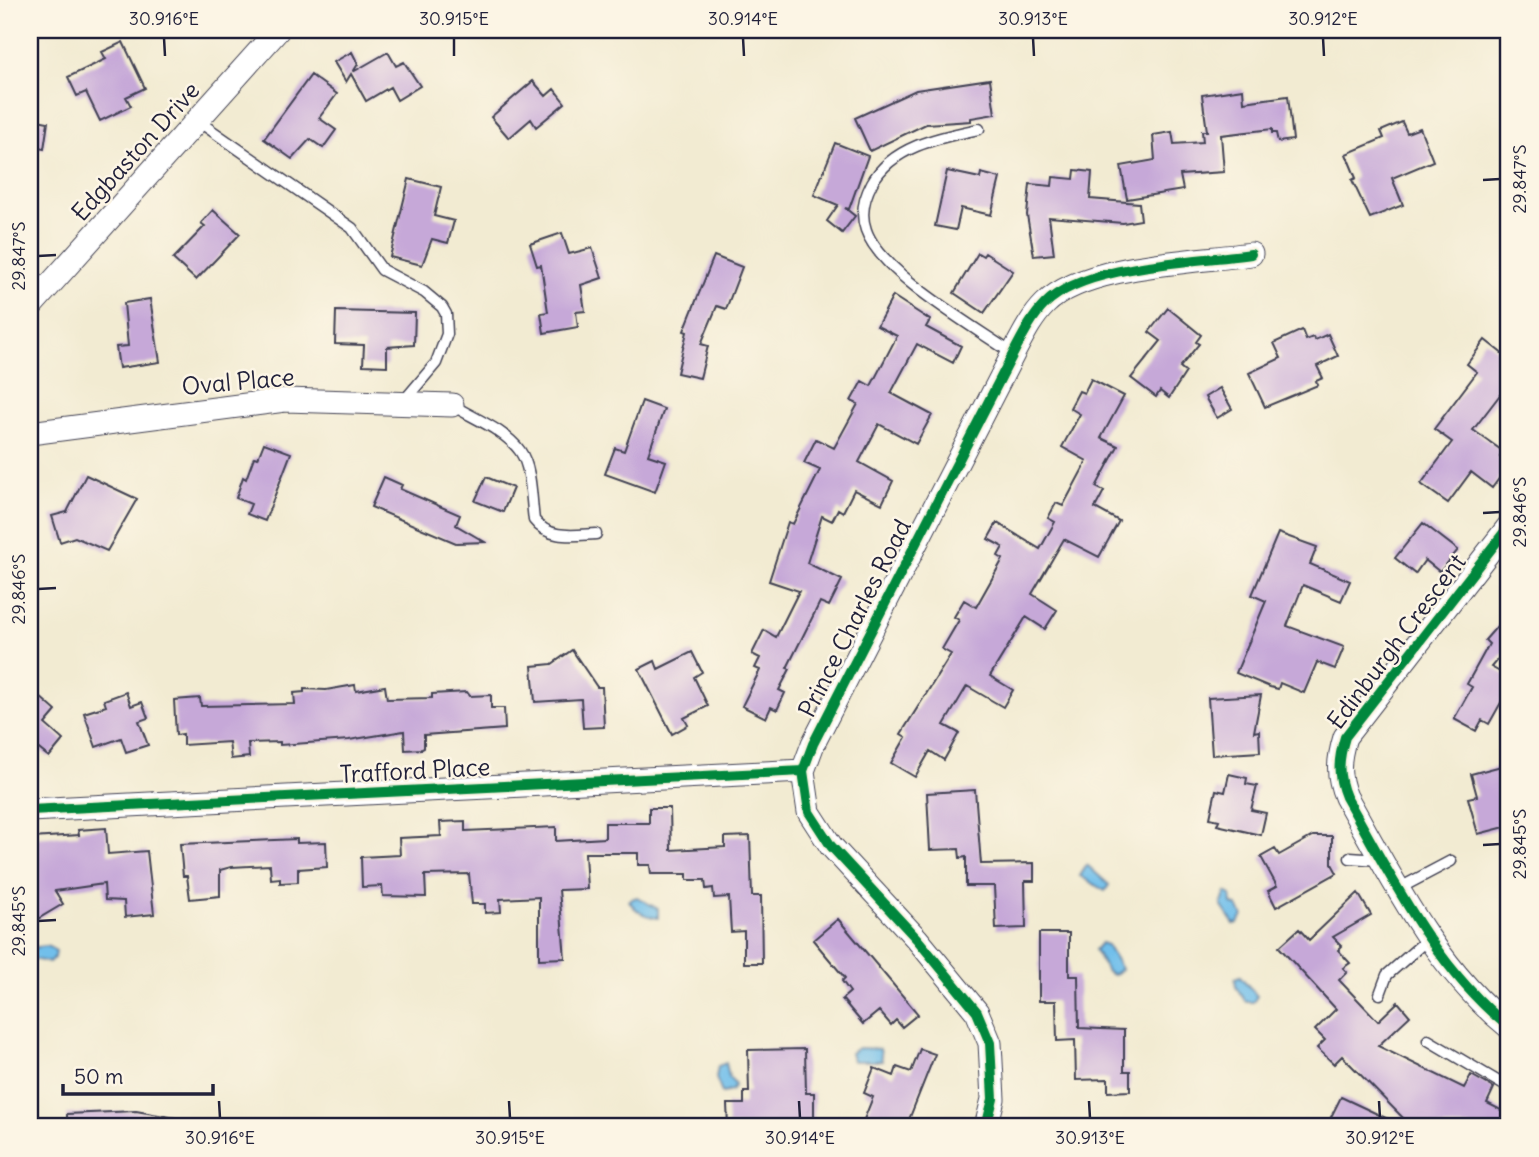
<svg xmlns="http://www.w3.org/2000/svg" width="1539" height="1157" font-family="Delius,sans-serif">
<rect width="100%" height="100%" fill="#fcf5e5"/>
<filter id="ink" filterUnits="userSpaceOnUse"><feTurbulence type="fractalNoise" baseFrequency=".0143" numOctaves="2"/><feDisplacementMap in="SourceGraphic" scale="14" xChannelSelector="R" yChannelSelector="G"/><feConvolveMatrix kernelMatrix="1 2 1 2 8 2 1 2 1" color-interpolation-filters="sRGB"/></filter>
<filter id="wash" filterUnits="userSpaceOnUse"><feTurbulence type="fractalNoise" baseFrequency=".00686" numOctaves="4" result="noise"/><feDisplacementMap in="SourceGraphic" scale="28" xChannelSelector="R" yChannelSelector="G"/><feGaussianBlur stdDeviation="1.57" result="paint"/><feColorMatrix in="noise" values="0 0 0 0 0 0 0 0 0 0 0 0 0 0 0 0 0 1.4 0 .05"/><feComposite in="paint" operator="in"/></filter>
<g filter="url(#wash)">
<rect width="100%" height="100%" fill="#f2ebd2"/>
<path fill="#71bfeb" stroke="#4a7093" stroke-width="2" d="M1087,865l22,20 -4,6 -25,-15z
M1226,892l5,3 1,9 5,2 6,10 -5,7 -4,1 -13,-19z
M637,897l21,12v9c-11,-1 -24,-7 -29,-18z
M1101,943l6,2 14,24 -8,6 -6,-3 -12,-22z
M47,946l9,5 -1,6 -6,5 -19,-3v-11z
M1240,976l17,20 -4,6h-7l-10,-15 -1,-9z
M858,1048l22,1 2,12h-29l-2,-8z
M726,1063l3,14 6,8 -4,6 -9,2 -6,-15 2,-12z"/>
<g id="blocks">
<path fill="#c6a8d8" d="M123,42l22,46 -19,9 5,9 -31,15 -14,-29 -9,4 -9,-19 38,-18 -4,-7z
M352,52l6,12 -5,8 35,-20 8,14 8,-4 16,24 -23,14 -7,-13 -24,14 -15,-27 -5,8 -12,-20z
M311,75l26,19 -18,24 17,12 -13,18 -13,-9 -18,20 -28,-20z
M990,79l5,35 -24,4v3l-45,3 -56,27 -15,-33 61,-28z
M533,81l13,15 8,-7 11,14 -29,24 -5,-8 -22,19 -18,-21z
M1243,89l1,13 44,-6 5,44 -15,2 -2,-9h-4v-4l-51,6 3,37 -44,3 3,15 -56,9 -6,-33 34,-6 -2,-25 19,-3 2,12 29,-2 -1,-11h5l-5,-36z
M32,119l16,3 -4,27 -14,-3z
M1402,122l5,11 13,-5 13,33 -41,17 11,27 -33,13 -18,-38 4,-2 -10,-24 38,-16 -3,-7z
M835,143l33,13 -19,53 -4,-1 10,8 -13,17 -15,-12 11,-16 -24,-10z
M1075,170l17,2 -2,27 49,4 2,17 -18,3 -74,-6 5,37 -20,2 -7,-41 3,-31 22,2 1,-9 21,2z
M947,171l33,7 1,-5 19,5 -9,37 -30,-7 -5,22 -21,-4z
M409,179l32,8 -7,29 20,5 -6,22 -16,-4 -10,26 -32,-8z
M213,210l27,24 -44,46 -23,-21 32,-33 -4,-3z
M562,233l7,21 23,-6 10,30 -21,7 4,26 -9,1 2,15 -34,6 -3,-20 7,-1 -7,-47 -4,1 -7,-22z
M978,253l5,3 2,-3 28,18 -29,42 -30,-20z
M714,256l28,11 -16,42 -9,-3 -16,38 7,2 -8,32 -23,-5 10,-41 -3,-1z
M893,296l37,24 -4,7 35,19 -8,17 -36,-19 -26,49 41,22 -16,29 -37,-20 -20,38 34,19 -11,23 -28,-14 -11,22 -5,-3 -6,12 -10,-5 -15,47 35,17 -13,26 -9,-4 -33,66 3,1 -11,21 6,3 -8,17 -6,-3 -5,11 -24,-12 18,-36 -5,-2 5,-10 -8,-4 12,-24 12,7 23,-46 -30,-10 19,-59 5,2 27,-54 -16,-7 12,-24 18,9 24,-44 -7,-3 11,-20 9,5 26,-50 -20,-10z
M150,299l10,63 -41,6 -3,-21 12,-1 -4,-43z
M1168,308l33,27 -5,7 3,2 -19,23 6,5 -17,26 -9,-7 -4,6 -25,-19 30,-37 -12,-9z
M336,311l79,2 -1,32 -27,2v19l-24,-1 1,-20 -29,-1z
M1302,330l4,10 7,-3 2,3 13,-6 10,22 -21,10 6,12 -7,3 2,4 -53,22 -16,-34 32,-15 -7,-15z
M1485,340l24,19v24l-36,47 31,22 -4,5 9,8 -17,23 -21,-16 -23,31 -27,-19 31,-42 -18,-13 43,-57 -10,-8z
M1091,379l33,17 -23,42 17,8 -22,41 8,4 -9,17 24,13 -20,36 -35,-18 -32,55 25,16 -12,19 -19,-12 -36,59 23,14 -10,17 -36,-21 -23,39 15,8 -15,27 -14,-9 -15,26 -24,-14 15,-26 -5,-3 50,-80 -9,-5 17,-29 -5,-3 10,-17 12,7 27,-48 -5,-3 5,-9 -15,-8 9,-16 43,26 15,-27 -7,-4 8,-15 7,3 24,-45 -25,-14 18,-33 -10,-6 9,-17 5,2z
M1220,388l12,21 -15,9 -12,-21z
M642,401l22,8 -16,46 18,6 -11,31 -50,-18 10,-26 9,3z
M264,443l27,10 -26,68 -18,-7 4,-10 -15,-6 7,-21 3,2 8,-22 4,1z
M86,475l51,24 -30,52 -32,-14 -15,5 -8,-26 15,-4z
M384,477l18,8 -2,4 60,26 -4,10 29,17 -29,1 -85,-36z
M486,477l27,11 -10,24 -28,-11z
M1423,523l35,27 -18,22 -15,-12 -10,14 -20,-16z
M1278,533l39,14 -7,17 40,17 -9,20 -38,-16 -16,41 57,21 -9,22 -18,-7 -13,31 -24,-10 -2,6 -8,-2 -34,-14 30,-72 -14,-6z
M1499,624l10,8v14l-18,21 18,10v26l-6,-4 -14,25 -7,-4 -6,11 -22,-12 18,-32 -5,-3 22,-40 -4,-4z
M572,650l25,37h5l2,40 -21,1 -2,-29 -46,3 -3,-36 20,-2z
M692,652l10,20 -8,5 14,29 -24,12 4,7 -16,9 -33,-65 16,-8 3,8z
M355,685l1,6 29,-5 2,13 45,-1v-4l35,-2 3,4 21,-1v13h13l1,21 -81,6v13l-2,1 -17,1 -1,-19 -55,9 -69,5v-3l-32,1 1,14 -18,2 -2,-17 -46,3v-11l-7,1 -2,-35 26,-2 1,8 94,-2 -1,-11 10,-1v-3l22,1z
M30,688l26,23 -11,13 18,16 -14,17 -19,-15z
M126,692l5,14 11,-4 6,16 -9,3 9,24 -22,7 -5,-14 -25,9 -12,-34 22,-7 -2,-6z
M1261,695l-7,37 5,-1 1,21 -48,3 -4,-57z
M1509,764v62l-31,8 -10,-36 9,-2 -6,-22z
M1229,774l18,4 -1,6 11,2 -6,24 15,3 -5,22 -44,-10 2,-5 -9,-2 6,-28 9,2z
M975,790l6,74 53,-1v18h-9l1,47 -30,1 -2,-43h-28v-29l-6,1 -1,-9 -29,1 -3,-57z
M649,808h21l1,42 54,-3v-10l25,-1 2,60h9l1,67h-18v-32l-13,1 -2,-35 -15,1 -1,-10 -7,1 -1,-9h-18v-6h-36l-1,-9h-12v-12h-53l2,36 -28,1 6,68 -26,1v-62l-39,2 1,13 -16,1v-9h-13l-3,-30 -44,1 1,22 -43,-1 -1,-10 -20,1 -1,-30 39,-2 -1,-17 42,-2 -1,-14 25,-1v10l91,-4v14l49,-3v-15h44z
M106,828l2,26 39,-3 7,63 -29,3 -1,-16 -19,-1 -1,-16 -49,7 8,13 -27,16 -6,-11 2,-71 47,-3 -1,-5z
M1313,836h19v28l5,9 -61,34 -8,-16 9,-5 -16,-29 14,-8 4,6z
M297,839v4l29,-1 1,25 -29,2v13l-18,1v-5l-9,1 -1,-14 -39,2 -11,3v26l-30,3 -3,-23h-4l-3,-32z
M1358,893l13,22 -38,22 9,9 -4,4 12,13 -7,5 4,4 -8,8 39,41 20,-19 12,14 -32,30 86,42 7,-13 23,13 -7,15 22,11v13h-97l-70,-71 -8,8 -17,-16 8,-8 -10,-10 21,-21 -57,-62 20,-18 10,11z
M838,919l80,95 -16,13 -6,-7 -5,5 -12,-14 -16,13 -21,-25 8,-7 -8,-11 3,-3 -32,-38z
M1039,933h30v43h9l1,52 45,2v41h6v20l-22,1v-13l-32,1 -1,-40 -18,1 -1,-40h-17z
M805,1049l1,44h8v32l-86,1 -1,-22h17v-12h5l-1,-42z
M920,1049l15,5 -29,73h-45l12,-30 -9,-4 10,-25 20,8 3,-9 14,5z
M1341,1097l64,30h-79z
M136,1111l46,8 -1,8h-114v-13z"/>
</g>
</g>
<g filter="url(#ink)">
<use href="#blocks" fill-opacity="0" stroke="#414052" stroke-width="2"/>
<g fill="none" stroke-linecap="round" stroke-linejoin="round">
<g stroke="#414052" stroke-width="13">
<path id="lane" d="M198,121l154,107 30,42 42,22 18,15 4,7 1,20 -11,29 -33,39
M979,129c-38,8 -87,17 -107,54 -8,15 -12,31 -6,47 15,44 109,97 147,124
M452,405c21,13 53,25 68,46 12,17 11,48 14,69 15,20 40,15 62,14
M1350,858l29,2
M1398,889l53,-28
M1380,994l7,-19 42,-37
M1428,1040l81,48"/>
</g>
<g stroke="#414052" stroke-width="25">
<path id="street" d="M30,307l248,-277
M30,433l255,-33 167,5
M1509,526l-164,211c-7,23 -8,38 1,60 46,81 89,171 163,230
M30,810l773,-39
M986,1127l7,-28 -3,-56 -13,-31 -60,-73 -86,-93 -22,-34 -6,-41 10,-27 200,-390c9,-17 18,-36 32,-50 39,-40 150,-42 206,-50"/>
</g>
<use href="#lane" stroke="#fff" stroke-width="10"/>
<use href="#street" stroke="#fff" stroke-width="23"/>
<g stroke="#fcf5e5" stroke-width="15">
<path id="cycleway" d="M1509,526l-164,211c-7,23 -8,38 1,60 46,81 89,171 163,230
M30,810l773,-39
M986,1127l7,-28 -3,-56 -13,-31 -60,-73 -86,-93 -22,-34 -6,-41 10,-27 200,-390c9,-17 18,-36 32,-50 39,-40 150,-42 206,-50"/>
</g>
<use href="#cycleway" stroke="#00873e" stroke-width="10"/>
</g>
</g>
<path fill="none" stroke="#22223b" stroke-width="2.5" d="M164,38l1,18M454,38v18M743,38l1,18M1033,38l1,18M1323,38l1,18M1483,180l17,-1M38,256l18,-1M1483,513l17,-1M38,589l18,-1M1483,845l17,-1M38,921l18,-1M219,1101l1,17M509,1101l1,17M799,1101l1,17M1089,1101l1,17M1379,1101l1,17"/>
<g text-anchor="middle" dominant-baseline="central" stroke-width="5" stroke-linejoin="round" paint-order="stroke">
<g font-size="24" fill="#22223b" stroke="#fcf5e5">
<text transform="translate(135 151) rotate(-48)">Edgbaston Drive</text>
<text transform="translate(238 381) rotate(-5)">Oval Place</text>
<text transform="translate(854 618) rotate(-63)">Prince Charles Road</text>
<text transform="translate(1396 641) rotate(-53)">Edinburgh Crescent</text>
<text transform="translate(415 770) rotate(-3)">Trafford Place</text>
</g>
</g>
<rect width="1539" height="1157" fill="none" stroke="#fcf5e5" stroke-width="77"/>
<path d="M63 1084v10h150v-10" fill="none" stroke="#22223b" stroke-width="3.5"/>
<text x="74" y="1084" font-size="21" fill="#22223b" stroke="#fcf5e5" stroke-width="5" paint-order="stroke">50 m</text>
<rect x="38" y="38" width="1462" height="1080" fill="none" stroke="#22223b" stroke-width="2.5"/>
<g font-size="18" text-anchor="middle" fill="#22223b">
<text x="164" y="25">30.916°E</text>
<text x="454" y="25">30.915°E</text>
<text x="743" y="25">30.914°E</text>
<text x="1033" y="25">30.913°E</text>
<text x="1323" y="25">30.912°E</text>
<text transform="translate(1520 179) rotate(-90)" y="6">29.847°S</text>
<text transform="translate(19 256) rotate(-90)" y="6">29.847°S</text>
<text transform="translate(1520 512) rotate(-90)" y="6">29.846°S</text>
<text transform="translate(19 589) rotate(-90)" y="6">29.846°S</text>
<text transform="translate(1520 844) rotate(-90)" y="6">29.845°S</text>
<text transform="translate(19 921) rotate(-90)" y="6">29.845°S</text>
<text x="220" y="1144">30.916°E</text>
<text x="510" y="1144">30.915°E</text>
<text x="800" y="1144">30.914°E</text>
<text x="1090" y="1144">30.913°E</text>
<text x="1380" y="1144">30.912°E</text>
</g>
</svg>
